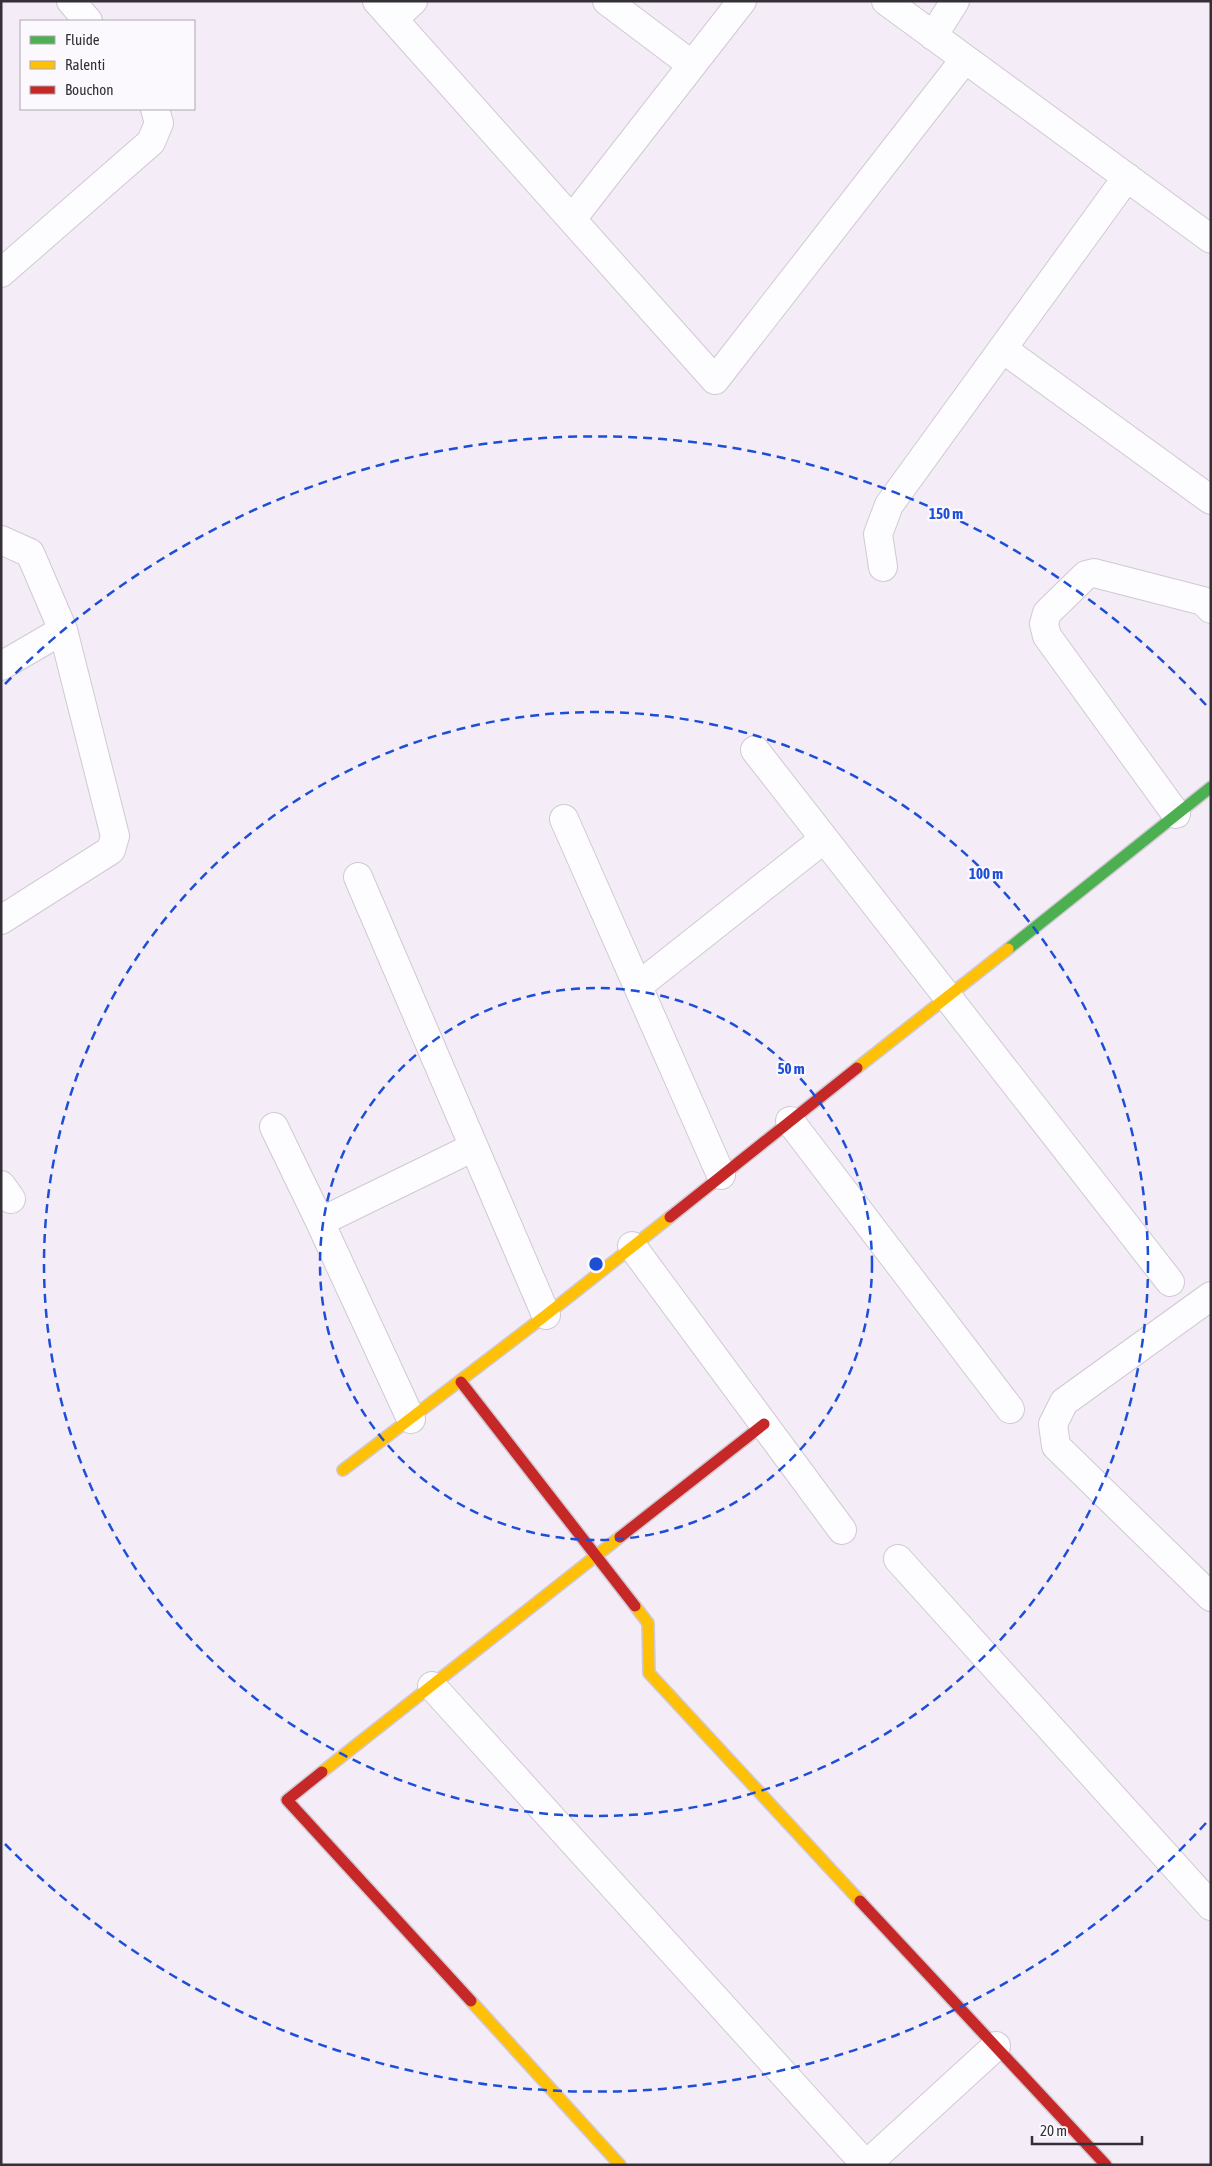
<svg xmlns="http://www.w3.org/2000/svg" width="1212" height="2166" font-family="'Asap Condensed',sans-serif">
<rect width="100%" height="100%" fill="#f4ecf7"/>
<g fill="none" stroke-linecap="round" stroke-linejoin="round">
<g stroke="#d0c9d3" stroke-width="30">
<path id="street" d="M71,1l17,20
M377,1l338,379 250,-321
M607,1l85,64
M886,1l325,238
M393,19l20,-18
M933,36l22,-35
M572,219l170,-218
M1,273l150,-131 8,-19 -4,-14
M1003,349l208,151
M1,540l29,13 33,77 52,206 -4,14 -110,70
M883,567l-5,-33 11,-29 238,-328
M1,666l62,-36
M755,750l415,532
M1176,814l-129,-178 -3,-12 3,-11 39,-38 8,-2 109,28 8,8
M564,819l157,356
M358,877l188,438
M638,986l186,-147
M790,1121l220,288
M274,1127l46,95 91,197
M1,1185l10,14
M320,1222l154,-75
M632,1246l210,284
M1211,1296l-147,106 -11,22 3,22 155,151
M898,1559l313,347
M432,1686l434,479
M866,2165l130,-119"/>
</g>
<g stroke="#d0c9d3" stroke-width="14">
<path id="fast" d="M1008,949l203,-162"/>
</g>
<g stroke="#d0c9d3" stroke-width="14">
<path id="slow" d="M857,1068l151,-119
M343,1470l203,-155 124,-98
M635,1606l13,17 1,50 211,228
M322,1772l298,-235
M471,2001l149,164"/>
</g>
<g stroke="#d0c9d3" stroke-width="14">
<path id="jam" d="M670,1217l187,-149
M461,1382l174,224
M620,1537l144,-113
M322,1772l-35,28 184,201
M860,1901l246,264"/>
</g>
<use href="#street" stroke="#fdfcfe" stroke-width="28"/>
<use href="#fast" stroke="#4caf50" stroke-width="11"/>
<use href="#slow" stroke="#ffc107" stroke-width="11"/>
<use href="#jam" stroke="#c62828" stroke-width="11"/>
</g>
<g fill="none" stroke="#1d4ed8" stroke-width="2.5" stroke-dasharray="9 6">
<circle cx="596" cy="1264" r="276"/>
<circle cx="596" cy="1264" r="552"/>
<path d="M1206 1823A828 828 0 0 1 5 1844M5 684A828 828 0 0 1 1206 705"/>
</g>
<circle cx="596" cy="1264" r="8" fill="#1d4ed8" stroke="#fcf9fe" stroke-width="2.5"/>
<g font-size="15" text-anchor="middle" font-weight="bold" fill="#1d4ed8" stroke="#fcf9fe" stroke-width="4.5" stroke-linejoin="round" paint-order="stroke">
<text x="946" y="519">150 m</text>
<text x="986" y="879">100 m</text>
<text x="791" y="1074">50 m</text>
</g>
<rect width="1212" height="2166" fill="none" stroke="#352f37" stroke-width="5"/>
<rect x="20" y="20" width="175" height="90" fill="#fcf9fe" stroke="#aca8ae"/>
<rect x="30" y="36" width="25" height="8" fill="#4caf50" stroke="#aca8ae"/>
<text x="65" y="45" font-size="15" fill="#352f37">Fluide</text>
<rect x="30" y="61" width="25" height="8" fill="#ffc107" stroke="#aca8ae"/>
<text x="65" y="70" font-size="15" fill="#352f37">Ralenti</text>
<rect x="30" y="86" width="25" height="8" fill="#c62828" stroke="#aca8ae"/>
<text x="65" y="95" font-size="15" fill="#352f37">Bouchon</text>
<path d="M1032 2136v8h110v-8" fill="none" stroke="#352f37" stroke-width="2.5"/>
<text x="1040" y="2136" font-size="15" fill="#352f37" stroke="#fcf9fe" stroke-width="4" paint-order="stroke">20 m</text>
</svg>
